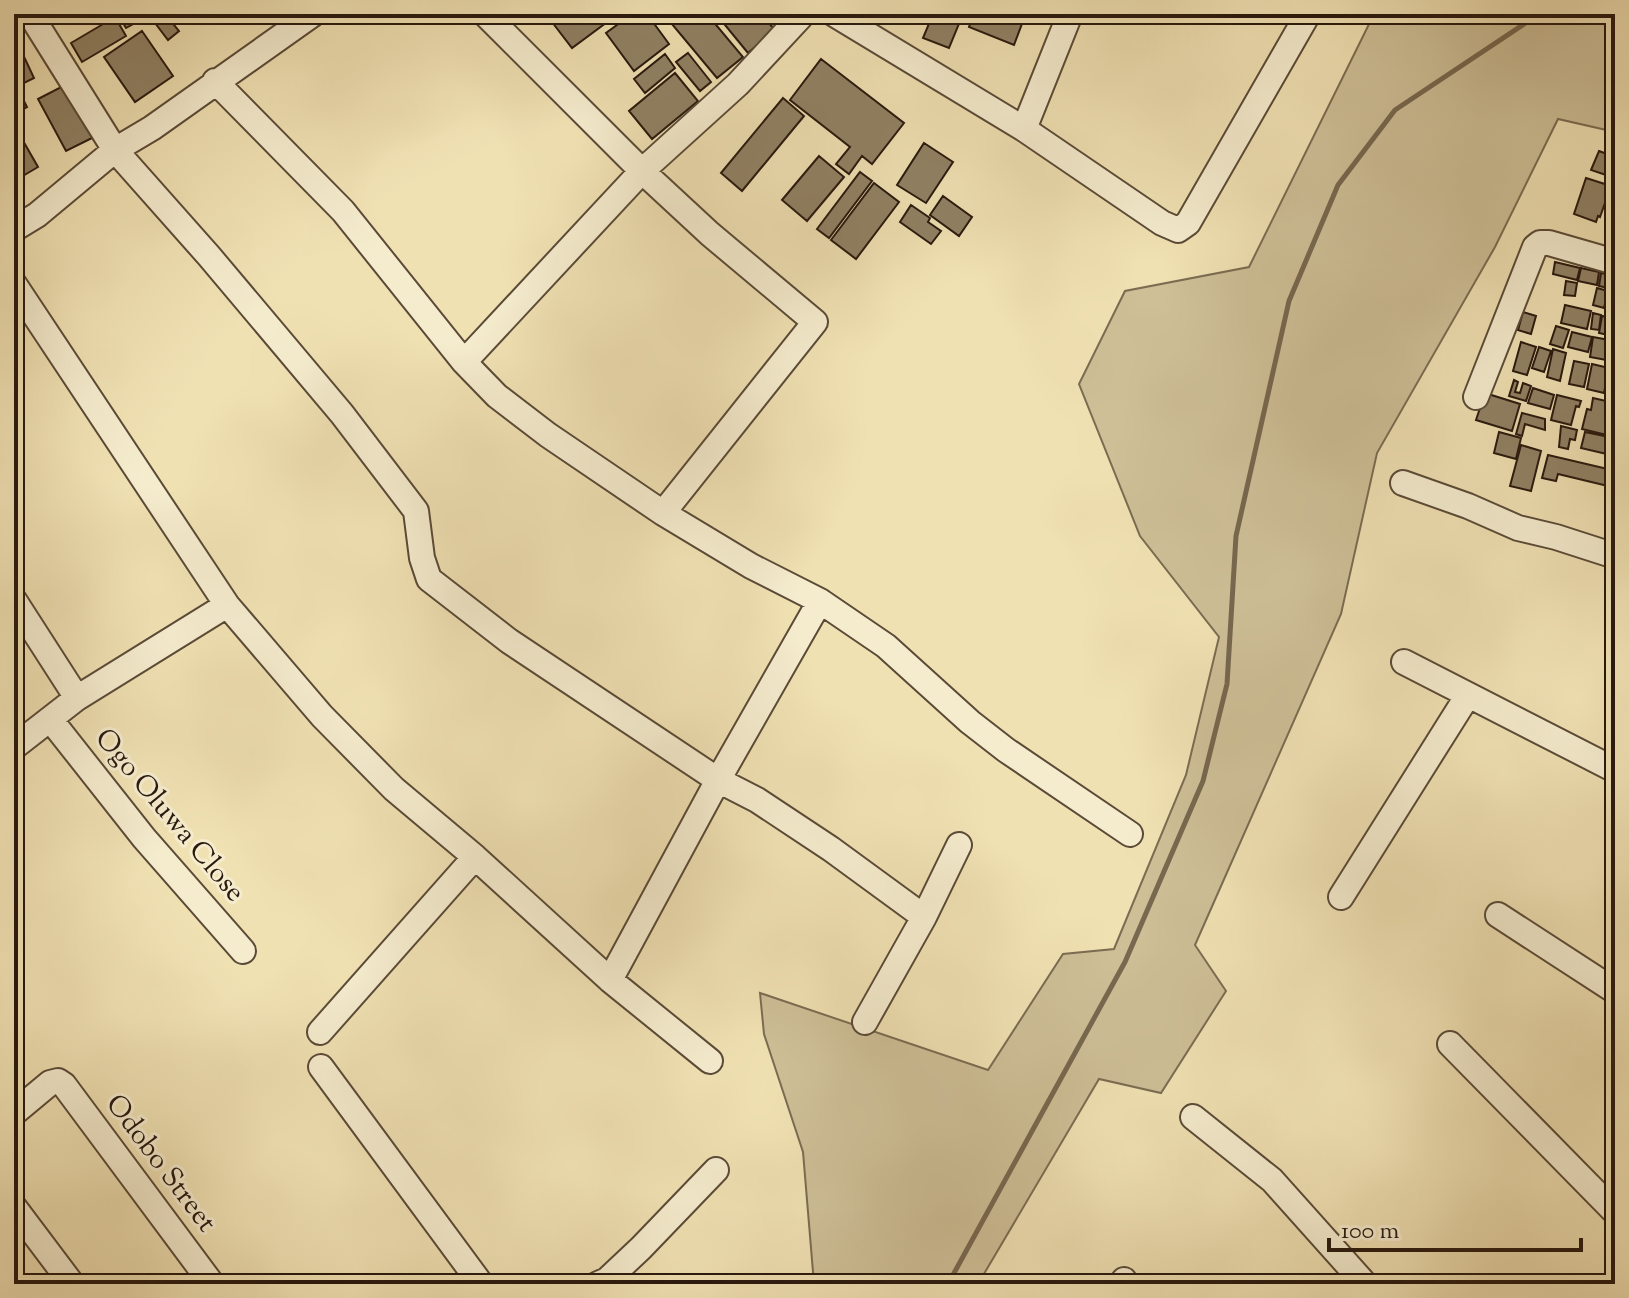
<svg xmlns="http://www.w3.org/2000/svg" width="1629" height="1298" font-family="'Sorts Mill Goudy',serif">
<rect width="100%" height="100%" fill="#f0e1b3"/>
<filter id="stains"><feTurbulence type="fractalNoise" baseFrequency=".0025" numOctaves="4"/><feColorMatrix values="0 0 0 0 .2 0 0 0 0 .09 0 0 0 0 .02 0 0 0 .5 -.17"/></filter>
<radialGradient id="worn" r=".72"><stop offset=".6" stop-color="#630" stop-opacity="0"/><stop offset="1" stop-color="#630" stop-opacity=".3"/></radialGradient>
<path fill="#cebf97" stroke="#7b6c52" stroke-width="2" d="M1374,14h241v118l-57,-13 -63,128 -118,206 -36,161 -146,331 31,46 -65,102 -62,-14 -121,205h-164l-11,-132 -39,-118 -4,-41 228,77 75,-116 51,-5 72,-174 33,-138 -79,-101 -61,-152 46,-93 124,-24z"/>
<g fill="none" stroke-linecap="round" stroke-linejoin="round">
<path stroke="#77684f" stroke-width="5" d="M948,1284l177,-322 78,-181 24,-97 9,-148 53,-235 49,-116 57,-75 144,-96"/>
</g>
<path fill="#908164" stroke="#28180e" stroke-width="2" d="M142,14l2,4 -18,10 -8,-13z
M562,14h56l-46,34 -20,-26z
M632,14h15l22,30 -35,27 -28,-38z
M682,14h25l36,43 -26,21 -46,-55z
M716,14h45l14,16 -27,23z
M933,14h30l-14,34 -26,-10z
M974,14h32l17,7 -9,24 -45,-18z
M166,15l13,16 -11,9 -13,-17z
M115,17l11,19 -44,26 -11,-19z
M142,31l31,45 -38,26 -31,-45z
M19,46l15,32 -20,10v-39z
M688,53l23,29 -11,9 -24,-29z
M665,54l10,14 -30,25 -11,-14z
M821,59l83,64 -32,41 -10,-8 -13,18 -13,-10 14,-17 -60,-47z
M675,73l23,28 -46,38 -23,-28z
M65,85l29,52 -28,14 -28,-52z
M21,95l6,12 -13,7v-15z
M783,98l21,18 -62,75 -21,-18z
M14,125l24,42 -22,13 -2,-3z
M924,143l29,19 -27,41 -29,-18z
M1599,151l16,6v21l-24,-8z
M819,156l25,21 -37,44 -25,-21z
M860,172l12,9 -43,57 -12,-9z
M1586,178l25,8 -11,31 -2,-1 -2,6 -22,-8z
M874,183l25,19 -43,57 -25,-19z
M943,196l29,21 -13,19 -29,-21z
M911,205l19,13 -2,4 13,9 -10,13 -31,-22z
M1555,262l25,6 -3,12 -24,-6z
M1581,268l18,4 -2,13 -19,-4z
M1601,273l10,2 -3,13 -9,-2z
M1566,281l11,2 -2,13 -11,-1z
M1597,288l11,3 -4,17 -11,-3z
M1607,300l8,1 -1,15 -9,-2z
M1565,305l26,6 -4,18 -26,-6z
M1523,312l13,4 -5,18 -13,-4z
M1593,313l8,2 -2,15 -8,-1z
M1602,316l13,2 -2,18 -14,-3z
M1556,326l13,4 -6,18 -13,-4z
M1572,332l20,5 -4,15 -20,-5z
M1593,337l22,4 -3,20 -22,-4z
M1521,342l15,5 -9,28 -14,-4z
M1539,347l12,4 -7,21 -12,-4z
M1553,349l13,4 -6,28 -13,-4z
M1574,361l15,3 -5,23 -15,-3z
M1592,364l17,4 -5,25 -17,-4z
M1612,368l3,1v24l-8,-2z
M1514,380l4,2 -3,10 5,1 3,-10 8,3 -5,15 -17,-5z
M1533,388l21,7 -4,14 -22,-6z
M1485,393l35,11 -8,27 -36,-11z
M1557,395l24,6 -2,6 -3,-1 -5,19 -20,-5z
M1593,398l22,5v34l-33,-8 5,-20 4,1z
M1522,413l23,6v11l-20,-6 -3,12 -6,-2z
M1561,426l16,4 -2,10 -5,-1 -2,10 -9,-2z
M1499,432l22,6 -5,21 -22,-6z
M1585,432l29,6 -3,17 -30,-7z
M1521,445l20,6 -10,40 -21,-5z
M1548,455l64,15 -4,16 -50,-12 -2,7 -14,-3z"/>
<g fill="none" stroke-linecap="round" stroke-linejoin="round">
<g stroke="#5a4a37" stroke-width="28">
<path id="minor" d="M30,14l85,136 94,106 133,158 74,97 6,47 7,21 80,62 209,139 39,20 74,49 93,68 35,-72
M485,14l157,157 68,63 105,88 -152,191
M834,14l190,115 138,94 16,7 10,-7 120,-209
M215,81l128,130 121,151 33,34 51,39 115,78 88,53 69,35 66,45 84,76 36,28 124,84
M1024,129l46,-115
M14,229l23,-14 78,-65 37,-22 161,-114
M14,284l213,321 95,111 72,73 81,68 135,123 100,81
M464,362l178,-191 96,-87 65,-70
M1476,397l59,-150 5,-4h9l66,19
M1403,483l65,23 50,22 38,9 59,19
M14,600l63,98
M1404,662l211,108
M50,719l94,119 99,113
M14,747l63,-49 150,-93
M1341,897l127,-202
M1498,915l117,76
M610,980l108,-200 102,-179
M865,1022l59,-105
M320,1032l155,-175
M1450,1044l165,168
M321,1067l160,217
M14,1113l36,-30 8,-2 6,4 148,199
M1193,1117l79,63 93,104
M14,1207l58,77
M1124,1280l2,4
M598,1284l9,-4 34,-32 75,-78"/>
</g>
<use href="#minor" stroke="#f5ecce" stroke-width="24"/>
</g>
<g text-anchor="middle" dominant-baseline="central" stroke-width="6" stroke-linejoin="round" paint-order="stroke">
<g font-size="28" fill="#28180e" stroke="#f5ecce">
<text transform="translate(169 816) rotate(50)">Ogo Oluwa Close</text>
<text transform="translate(160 1164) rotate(53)">Odobo Street</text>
</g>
</g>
<rect width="1629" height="1298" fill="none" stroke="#f0e1b3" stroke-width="48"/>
<rect x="16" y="16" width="1597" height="1266" fill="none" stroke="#28180e" stroke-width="4"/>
<rect x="24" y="24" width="1581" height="1250" fill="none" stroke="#28180e" stroke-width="2"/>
<path d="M1329 1238v12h252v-12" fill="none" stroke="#28180e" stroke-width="4"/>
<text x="1341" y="1238" font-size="24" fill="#28180e" stroke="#f5ecce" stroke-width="6" paint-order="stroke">100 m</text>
<rect width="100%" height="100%" filter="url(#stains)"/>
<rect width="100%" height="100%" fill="url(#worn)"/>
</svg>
